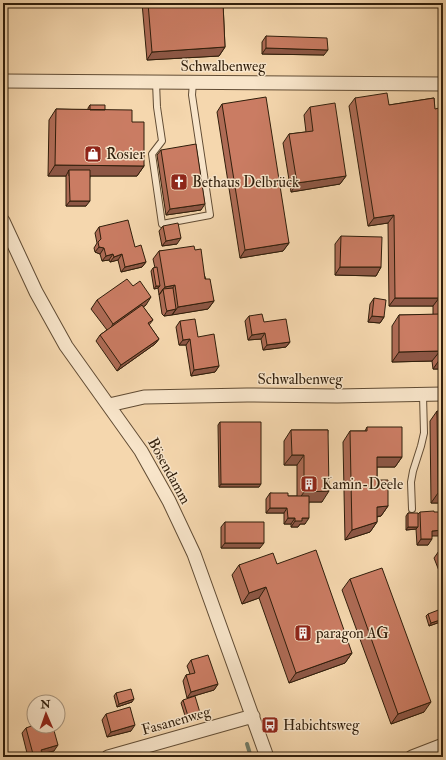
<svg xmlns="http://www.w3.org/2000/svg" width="446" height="760" font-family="'IM FELL Double Pica',serif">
<rect width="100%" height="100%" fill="#f5d7ae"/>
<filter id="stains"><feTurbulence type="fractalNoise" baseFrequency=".005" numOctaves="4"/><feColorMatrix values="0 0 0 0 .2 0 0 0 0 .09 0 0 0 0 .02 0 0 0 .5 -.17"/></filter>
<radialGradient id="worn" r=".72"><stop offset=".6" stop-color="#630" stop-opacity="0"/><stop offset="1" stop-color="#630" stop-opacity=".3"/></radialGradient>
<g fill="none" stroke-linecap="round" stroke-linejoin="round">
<path stroke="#717c68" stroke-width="4" d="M247,744l4,13"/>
<g stroke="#614c34" stroke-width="8">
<path id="lane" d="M156,82l1,25 5,34 -10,13 10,70 48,-9 -18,-120 1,-13
M412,509l-1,-27 2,-11 8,-25 3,-13 -1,-38"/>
</g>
<g stroke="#614c34" stroke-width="15">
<path id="street" d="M3,81l440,3
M3,221l33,71 30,54 75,105 28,50 25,53 73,203
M109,405l35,-8 103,-2 90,1 106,-2
M108,757l145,-41
M412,757l31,-12"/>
</g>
<use href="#lane" stroke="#f8e5ca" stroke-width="6"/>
<use href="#street" stroke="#f8e5ca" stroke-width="13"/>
</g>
<path fill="#ae6b55" stroke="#301e0b" d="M142,3h81l2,44 -6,9 -72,4z
M266,36l58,19 -62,-1v-12z
M355,98l34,7 45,-7 9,271h-10l-1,-8 -40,1v-36l7,-11h34v-9h-44l-1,-83 -20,3 -19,-120z
M222,104l67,139 -6,8 -43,7 -23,-146z
M90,105l15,5 27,12 12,44 -7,10h-47l-4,30h-20v-30h-18l1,-56 7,-11 32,1v-2z
M310,107l36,69 -6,8 -49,8 -8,-49 6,-9 17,-2 -2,-17z
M161,150l40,60 -35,5 -9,-60z
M163,226l14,18 -15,2 -3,-15z
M99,227l36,20 11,15 -4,5 -21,5 -3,-12 -8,2 -1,-2 -7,1 -2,-7 -5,-2 -1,-4 3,-5 -2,-10z
M341,236l40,31 -5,9 -41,-1v-31z
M195,250l19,51 -6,8 -44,7 -2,-2 -4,-26 -4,1 -3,-18 2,-3h2l-2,-9 6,-8z
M374,298l10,19 -4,6 -12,-1 2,-18z
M97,300l49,5 -3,2 10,13 -4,5 10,14 -4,5 -38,27 -21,-30 4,-6 7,-5 -16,-21z
M249,316l41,26 -4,5 -23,3 -2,-11 -13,1 -3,-19z
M180,321l18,16 21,29 -4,6 -24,4 -5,-31h-7l-3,-18z
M437,411l6,92h-12l-1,-82z
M220,422l39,65h-40l-1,-62z
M367,427l35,30 -7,10h-18v13l11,26 -7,10 -4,1v5l-7,10 -25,8 -2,-98 7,-11h15z
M291,430h37l-6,72h-13l-4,22h-5l-2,3h-7v-3h-7v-11h-18v-14l4,-6 18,3h9v-31h-13v-24z
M420,512l12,24 -4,9h-11l-1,-16 -10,1v-14l2,-3 10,1z
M225,522l35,26h-39v-21z
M443,547v34l-9,-23 7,-10z
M277,564l75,89 -7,10 -56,20 -30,-85 -17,6 -10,-29 7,-10z
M350,579l74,133 -33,12 -49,-134z
M428,614l15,7 -14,5 -3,-10z
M191,660l27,24 -4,6 -27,8 -4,-17 3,-6 4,-1 -3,-8z
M442,664h1v8l-1,1 -2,-6z
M116,693l16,9 -15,5 -3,-11z
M183,700l16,19 -12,3 -6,-19z
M106,714l25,17 -24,6 -5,-17z
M26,728l16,3 12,20 -14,3 -2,3h-10l-6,-24z"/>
<path fill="#8d5745" stroke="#301e0b" d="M225,47l-6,9 -72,4 5,-8z
M266,48l62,2 -4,5 -62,-1z
M55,165l89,1 -7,10h-68v-6l-3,6h-18z
M346,176l-6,8 -49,8 6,-9z
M70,201h20l-4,5h-20z
M205,204l-4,6 -35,5 4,-6z
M394,215l-6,8 -20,3 6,-8z
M181,238l-4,6 -15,2 4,-5z
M289,243l-6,8 -43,7 5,-8z
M99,247l5,1 -4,6 -5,-2z
M113,254l-4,6 -7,1 4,-5z
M122,254l-4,6 -8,2 4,-5z
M146,262l-4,5 -21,5 4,-5z
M340,267h41l-5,9 -41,-1z
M175,285l-6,8 -6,-4 -4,6 6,-8z
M156,286h4l-2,2 -4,1z
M151,297l-5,8 -38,27 5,-8z
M395,298h44l-6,8h-44z
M214,301l-6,8 -36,6 6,-8z
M176,309l-4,6 -8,1 3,-5z
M372,316l12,1 -4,6 -12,-1z
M265,333l-4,6 -13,1 4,-5z
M159,339l-4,5 -38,27 4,-6z
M190,339l-4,6h-7l4,-5z
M290,342l-4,5 -23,3 4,-5z
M440,351l-8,10 -40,1 7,-10z
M440,359h3v10h-10z
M219,366l-4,6 -24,4 3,-6z
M292,455h12l-7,10h-13z
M377,457h25l-7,10h-25z
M221,484h40l-2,3h-40z
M329,491l-7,11h-25l7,-10z
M443,492v11h-12l7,-10z
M388,506l-7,10 -11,1 7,-10z
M270,508h17l-3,5h-18z
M288,518h7l-4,6h-7z
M302,518h7l-4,6h-5l-2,3h-7l4,-6z
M377,522l-7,10 -25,8 7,-10z
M408,527h10l-2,2 -10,1z
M443,530v6h-15l4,-5z
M421,539h11l-4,6h-11z
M225,543h39l-4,5h-39z
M266,587l-7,11 -17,6 7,-11z
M443,619v2l-14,5 2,-3z
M352,653l-7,10 -56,20 7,-10z
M218,684l-4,6 -27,8 4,-6z
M134,699l-2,3 -15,5 2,-3z
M431,702l-7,10 -33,12 7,-10z
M201,716l-2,3 -12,3 2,-3z
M63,718l-2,3 -3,1v-2z
M135,725l-4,6 -24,6 4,-5z
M58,745l-4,6 -14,3 -2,3h-7l2,-3 8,-4z"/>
<path fill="#ca7c63" stroke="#301e0b" d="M148,3h75l2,44 -73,5z
M266,36l61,2 1,12 -62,-2z
M387,93l2,12 45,-7 1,11 8,-2v189h-3l-1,2h-44l-1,-83 -20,3 -19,-120z
M266,97l23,146 -44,7 -23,-146z
M335,103l11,73 -49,7 -8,-49 24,-3 -3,-24z
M90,105h15v5h-15z
M56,109l76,1v12h12v44l-89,-1z
M196,144l9,60 -35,5 -9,-59z
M69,170h21v31h-20z
M128,220l7,27 6,-2 5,17 -21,5 -3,-13 -8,3 -1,-3 -7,2 -2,-8 -5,-1 -1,-5 3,-3 -2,-12z
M178,223l3,15 -15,3 -3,-15z
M341,236l41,1 -1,30h-41z
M194,246l1,4 6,-1 4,30h5l4,22 -36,6 -3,-22 -10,2 -6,-36z
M157,267l3,19h-4l-3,-18z
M127,279l6,7 7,-5 11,16 -38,27 -16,-24z
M173,288l3,21 -9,2 -1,-3 -3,-19z
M440,296h3v63h-3v-8l-41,1v-37l41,-1z
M374,298l12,2 -2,17 -12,-1z
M142,305l11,15 -5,3 11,16 -38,26 -21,-30z
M262,314l2,8 22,-3 4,23 -23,3 -2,-12 -13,2 -3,-19z
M195,319l3,18 16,-3 5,32 -25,4 -4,-31 -7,1 -3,-19z
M437,411h6v81l-5,1z
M220,422h41v62h-40z
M367,427h35v30h-25v23h11v26l-11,1v15l-25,8 -2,-99h17z
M291,430h37l1,61 -25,1v-37h-12z
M270,493h18v3h21v22h-7v3h-7v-3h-7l-1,-10h-17z
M434,511v1h9v18l-11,1v8h-11l-1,-27z
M408,513h10v14h-10z
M225,522h39v21h-39z
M316,550l36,103 -56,20 -30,-86 -17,6 -10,-28 34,-12 4,11z
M382,568l49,134 -33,12 -48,-135z
M441,609l2,4v6l-12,4 -3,-9z
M208,655l10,29 -27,8 -5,-17 9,-2 -4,-13z
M131,689l3,10 -15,5 -3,-11z
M195,696l6,20 -12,3 -6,-19z
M130,707l5,18 -24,7 -5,-18z
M60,708l3,10 -5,2v-11z
M34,725v1h6l2,5 11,-4 5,18 -17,5 1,2 -9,2 -7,-26z"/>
<defs>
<g id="shop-square" transform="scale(0.9)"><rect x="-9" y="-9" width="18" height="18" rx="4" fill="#8f2418" stroke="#f8e5ca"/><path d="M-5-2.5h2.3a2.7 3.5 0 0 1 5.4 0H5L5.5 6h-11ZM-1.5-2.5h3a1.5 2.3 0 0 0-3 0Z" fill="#fff"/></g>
<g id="church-square" transform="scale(0.9)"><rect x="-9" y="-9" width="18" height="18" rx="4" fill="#8f2418" stroke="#f8e5ca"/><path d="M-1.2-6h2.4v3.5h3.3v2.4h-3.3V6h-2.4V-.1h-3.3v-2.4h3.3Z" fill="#fff"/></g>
<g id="building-square" transform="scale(0.9)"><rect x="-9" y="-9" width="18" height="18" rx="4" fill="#8f2418" stroke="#f8e5ca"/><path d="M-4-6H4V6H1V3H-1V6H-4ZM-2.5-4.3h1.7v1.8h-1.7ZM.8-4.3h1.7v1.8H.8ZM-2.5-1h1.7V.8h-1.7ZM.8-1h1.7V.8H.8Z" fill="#fff"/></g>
<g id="bus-square" transform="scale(0.9)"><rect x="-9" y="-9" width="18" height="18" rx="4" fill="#8f2418" stroke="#f8e5ca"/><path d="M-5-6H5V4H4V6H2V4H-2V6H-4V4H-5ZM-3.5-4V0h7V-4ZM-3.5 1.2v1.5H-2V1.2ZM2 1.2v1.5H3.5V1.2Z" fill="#fff"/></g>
</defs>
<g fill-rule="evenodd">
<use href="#shop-square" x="93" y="154"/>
<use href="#church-square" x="179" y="182"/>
<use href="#building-square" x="309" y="484"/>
<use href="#building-square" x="303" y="633"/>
<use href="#bus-square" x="270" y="725"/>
</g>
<g text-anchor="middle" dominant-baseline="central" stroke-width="3" stroke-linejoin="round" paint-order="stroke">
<g font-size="15" fill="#301e0b" stroke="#f8e5ca">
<text x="223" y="66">Schwalbenweg</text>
<text x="300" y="379">Schwalbenweg</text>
<text transform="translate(169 471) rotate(61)">Bösendamm</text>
<text transform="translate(176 721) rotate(-16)">Fasanenweg</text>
</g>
<g font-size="15" fill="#301e0b" stroke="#f8e5ca" text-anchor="start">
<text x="106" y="154">Rosier</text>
<text x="192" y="182">Bethaus Delbrück</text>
<text x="322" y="484">Kamin-Deele</text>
<text x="316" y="633">paragon AG</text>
<text x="283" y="725">Habichtsweg</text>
</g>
</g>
<rect width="446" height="760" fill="none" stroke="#f5d7ae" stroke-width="16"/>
<rect x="4" y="4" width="438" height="752" fill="none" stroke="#301e0b" stroke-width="2"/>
<rect x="8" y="8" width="430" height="744" fill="none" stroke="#301e0b"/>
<g transform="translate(46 714) rotate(358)"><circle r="19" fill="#f8e5ca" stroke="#a8957e"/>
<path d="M0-3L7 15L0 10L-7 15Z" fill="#8f2418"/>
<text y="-6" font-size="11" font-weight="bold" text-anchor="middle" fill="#301e0b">N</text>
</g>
<rect width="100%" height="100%" filter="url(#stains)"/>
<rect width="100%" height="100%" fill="url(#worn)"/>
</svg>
